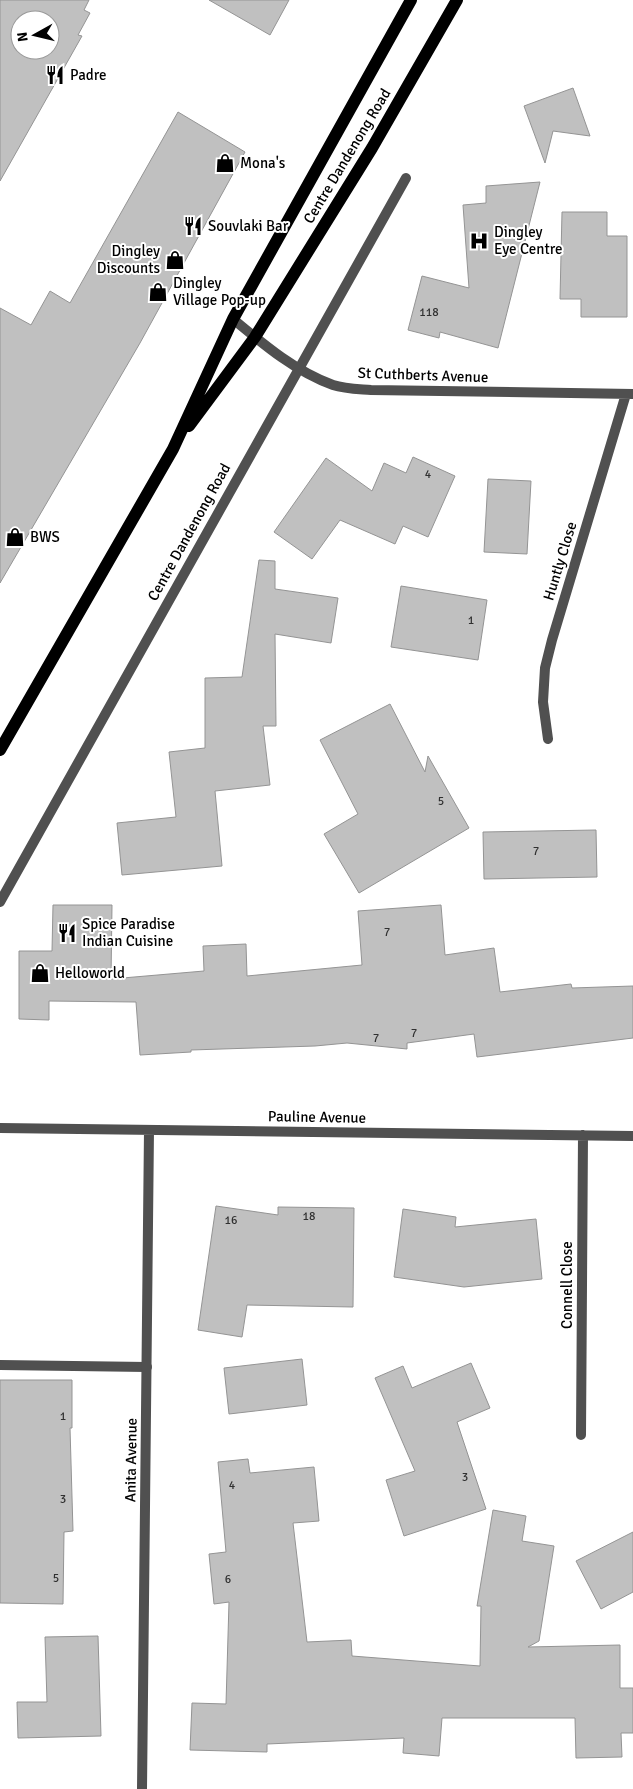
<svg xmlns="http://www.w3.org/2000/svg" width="633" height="1789" font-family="Signika,sans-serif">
<rect width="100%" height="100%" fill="#fff"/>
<path fill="#c0c0c0" stroke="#949494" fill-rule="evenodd" d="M0,0h89l-5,10 6,3 -12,22 4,1 -82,145zM20,20h30v30h-30z
M209,0h80l-19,35z
M573,88l17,48 -37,-5 -8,32 -21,-57z
M178,112l67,40 -105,191 -140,240v-275l31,17 19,-34 20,12z
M540,182l-42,166 -58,-16 -1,6 -31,-8 14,-54 47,12 -6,-83 23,-2v-17z
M562,212h45v24h20v81h-46v-18h-21z
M413,457l42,19 -27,61 -25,-11 -8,18 -55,-24 -28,39 -38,-27 52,-74 46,33 12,-28 22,10z
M488,479l43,2 -4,73 -43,-2z
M259,560l16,1v28l63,9 -7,45 -56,-9 1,92h-13l7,59 -55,6 7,75 -100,9 -5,-52 59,-6 -7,-65 36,-4v-70l37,-1z
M401,586l86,14 -9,60 -87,-13z
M390,704l35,68 3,-16 41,72 -110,65 -35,-59 34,-20 -38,-74z
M596,830l1,47 -113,2 -1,-47z
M53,905h59l-1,74 93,-8 -1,-25 43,-2 1,32 115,-11 -4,-54 83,-6 4,50 49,-7 6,44 71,-8 1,4 61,-2v52l-156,19 -3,-23 -67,9v6l-60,-6 -32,3 -124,4v2l-51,3 -4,-53 -87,-1v19l-30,-1v-68h33z
M216,1206l62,9v-8l76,1 -1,99 -106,-2 -5,32 -44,-7z
M403,1209l53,8 -1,10 81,-8 6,60 -78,8 -70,-10z
M302,1359l5,46 -78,9 -5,-46z
M471,1363l19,45 -33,14 29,87 -82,27 -18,-56 29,-9 -40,-93 28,-12 9,22z
M0,1380h72v48h-2l3,103 -9,1 -1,72 -63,-1z
M248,1459l2,14 64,-6 5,54 -26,2 14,119 44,-2 1,16 128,10 1,-60h-4l16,-96 33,6 -4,25 32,5 -15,95 -11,6 92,-2v43h13v45h-12l1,24 -46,1 -1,-40h-133l-3,38 -36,-3 1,-15 -137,6v8l-77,-2 2,-47 34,1 3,-102 -15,2 -5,-50 17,-2 -8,-90z
M633,1532v60l-32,17 -25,-48z
M98,1636l3,100 -83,2 -1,-36h30l-2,-65z"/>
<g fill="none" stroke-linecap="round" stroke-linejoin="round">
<path stroke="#505050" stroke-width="10" d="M0,1365l147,2"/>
<path stroke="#505050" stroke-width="10" d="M233,319c30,25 63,53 100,66 12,4 26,4 38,5l262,4
M548,739l-5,-37 2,-34 7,-28 74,-246
M0,902l406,-724
M0,1128l633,8
M581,1435l2,-300
M142,1789l7,-659"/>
<path stroke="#000" stroke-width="12" d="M189,426l66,-89 117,-189 85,-148
M0,750l173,-301 60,-130 178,-319"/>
</g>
<defs>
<g id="restaurant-bare" transform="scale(1.5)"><path d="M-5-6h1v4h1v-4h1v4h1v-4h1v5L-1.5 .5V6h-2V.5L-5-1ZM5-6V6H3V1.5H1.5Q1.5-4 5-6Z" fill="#000" stroke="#fff" stroke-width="2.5" paint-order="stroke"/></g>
<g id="shop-bare" transform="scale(1.5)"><path d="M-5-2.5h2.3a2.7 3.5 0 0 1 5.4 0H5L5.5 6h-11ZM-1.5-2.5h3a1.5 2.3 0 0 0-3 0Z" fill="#000" stroke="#fff" stroke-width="2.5" paint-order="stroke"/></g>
<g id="hospital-bare" transform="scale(1.5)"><path d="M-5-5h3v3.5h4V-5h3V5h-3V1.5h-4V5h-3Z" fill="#000" stroke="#fff" stroke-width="2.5" paint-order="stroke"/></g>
</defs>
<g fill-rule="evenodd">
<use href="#restaurant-bare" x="55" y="75"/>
<use href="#shop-bare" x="225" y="163"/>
<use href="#restaurant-bare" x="193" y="226"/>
<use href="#hospital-bare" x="479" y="241"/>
<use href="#shop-bare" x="175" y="260"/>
<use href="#shop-bare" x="158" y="292"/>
<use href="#shop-bare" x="15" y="537"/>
<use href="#restaurant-bare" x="67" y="933"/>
<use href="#shop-bare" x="40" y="973"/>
</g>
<g text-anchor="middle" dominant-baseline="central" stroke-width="4" stroke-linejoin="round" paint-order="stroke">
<g font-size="12" fill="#303030">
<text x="429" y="312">118</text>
<text x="428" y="474">4</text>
<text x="471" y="620">1</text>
<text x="441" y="801">5</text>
<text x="536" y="851">7</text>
<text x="387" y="932">7</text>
<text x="414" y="1033">7</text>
<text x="376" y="1038">7</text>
<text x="309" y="1216">18</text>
<text x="231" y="1220">16</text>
<text x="63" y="1416">1</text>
<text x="465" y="1477">3</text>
<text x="232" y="1485">4</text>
<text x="63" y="1499">3</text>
<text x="56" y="1578">5</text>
<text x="228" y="1579">6</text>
</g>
<g font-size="15" fill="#000" stroke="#fff" text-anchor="start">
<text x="70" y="75">Padre</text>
<text x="240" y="163">Mona's</text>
<text x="208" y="226">Souvlaki Bar</text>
<text x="494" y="232">Dingley<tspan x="494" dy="17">Eye Centre</tspan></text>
<text x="160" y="251" text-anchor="end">Dingley<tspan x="160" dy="17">Discounts</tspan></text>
<text x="173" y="283">Dingley<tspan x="173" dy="17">Village Pop-up</tspan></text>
<text x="30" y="537">BWS</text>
<text x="82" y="924">Spice Paradise<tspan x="82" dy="17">Indian Cuisine</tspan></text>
<text x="55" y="973">Helloworld</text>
</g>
<g font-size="15" fill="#000" stroke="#fff">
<text transform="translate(347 156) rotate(-59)">Centre Dandenong Road</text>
<text transform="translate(423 375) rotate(2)">St Cuthberts Avenue</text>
<text transform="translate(189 532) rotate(-61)">Centre Dandenong Road</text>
<text transform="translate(560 561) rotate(-73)">Huntly Close</text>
<text transform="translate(317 1117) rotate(1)">Pauline Avenue</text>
<text transform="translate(567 1285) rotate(-90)">Connell Close</text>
<text transform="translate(131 1460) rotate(-89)">Anita Avenue</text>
</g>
</g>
<g transform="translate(35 35) rotate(262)"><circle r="24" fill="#ffffff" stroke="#999999"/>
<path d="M0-4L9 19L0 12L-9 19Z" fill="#000000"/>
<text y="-8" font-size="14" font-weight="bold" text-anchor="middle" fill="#000000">N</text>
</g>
</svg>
